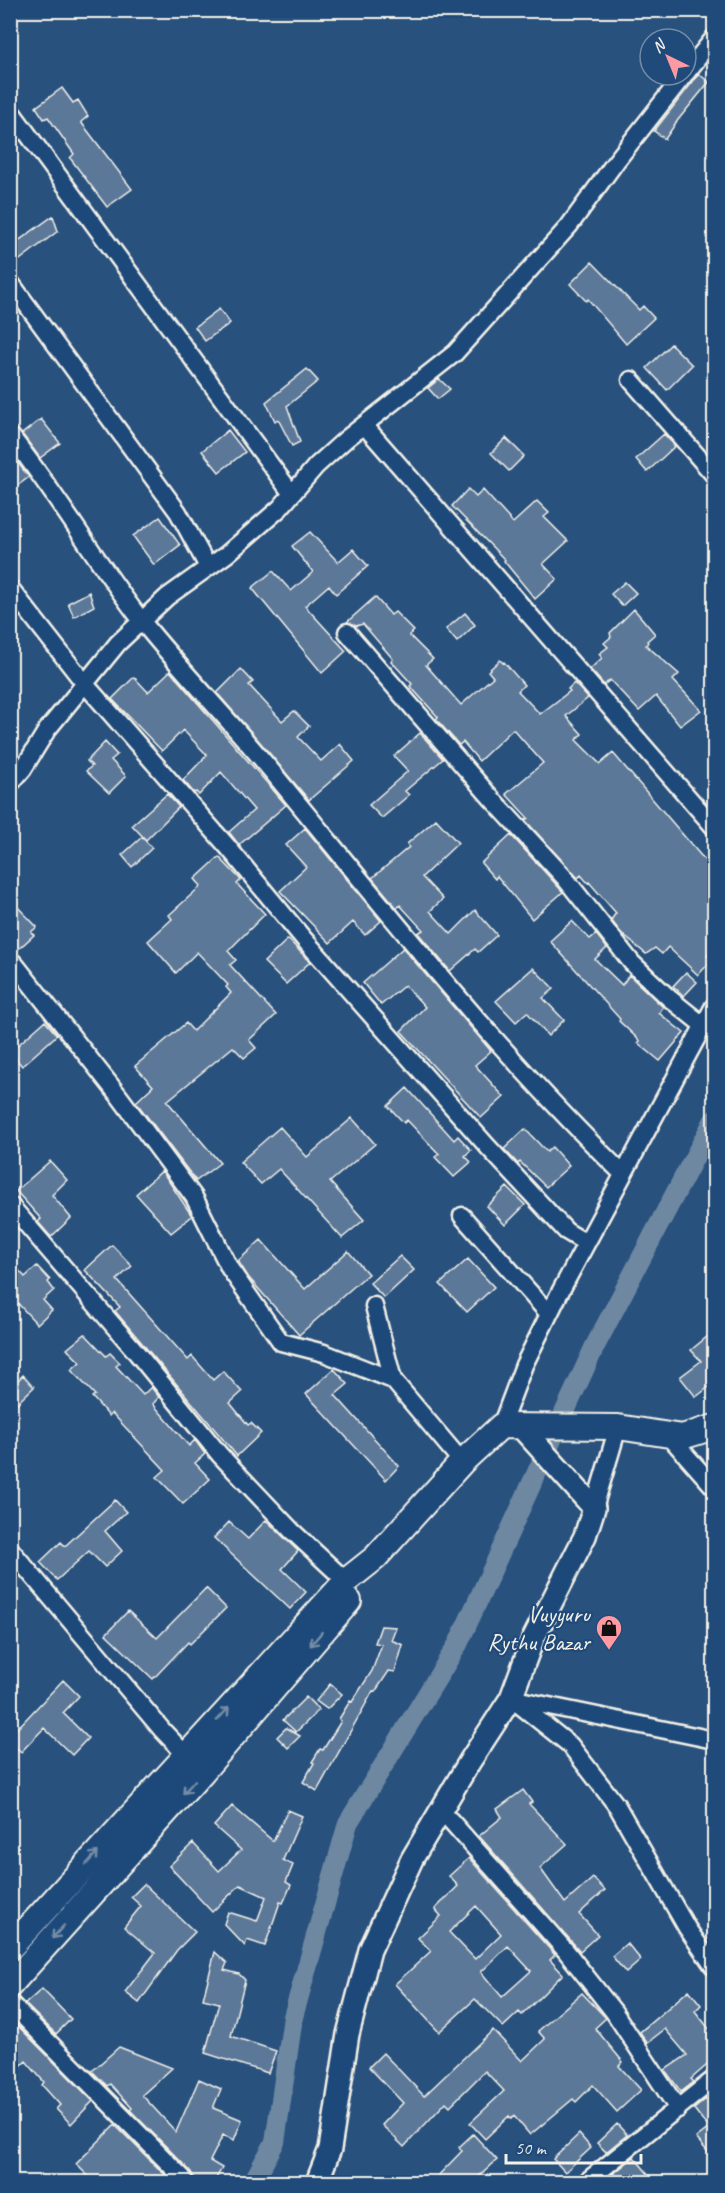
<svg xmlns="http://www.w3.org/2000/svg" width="725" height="2193" font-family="Caveat,sans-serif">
<rect width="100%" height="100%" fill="#28517e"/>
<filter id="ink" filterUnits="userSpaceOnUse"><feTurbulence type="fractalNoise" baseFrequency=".0167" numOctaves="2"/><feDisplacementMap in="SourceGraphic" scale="12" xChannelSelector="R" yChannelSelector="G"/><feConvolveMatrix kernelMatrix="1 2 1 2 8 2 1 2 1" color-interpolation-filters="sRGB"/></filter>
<g filter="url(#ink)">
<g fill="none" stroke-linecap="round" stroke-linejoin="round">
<path stroke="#6e88a2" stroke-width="20" d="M253,2182l22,-40 18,-125 55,-194 110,-179 137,-298 119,-226"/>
</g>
<path fill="#5b7899" stroke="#f4f1e8" stroke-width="1.5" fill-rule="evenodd" d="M699,74l10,8 -31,38 -13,19 -11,-8z
M62,88l11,15 5,-3 10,16 -7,6 51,67 -25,18 -37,-49 4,-4 -26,-37 -4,2 -8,-12z
M53,216l5,15 -41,31 -7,-9v-6z
M592,262l47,48 4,-4 11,12 -28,26 -38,-45 -2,2 -16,-17z
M219,309l11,14 -25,18 -10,-14z
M671,344l21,21 -25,25 -20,-22z
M307,369l11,12 -31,25 13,36 -8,4 -14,-27 -3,2 -9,-19z
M439,379l11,10 -12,10 -10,-11z
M41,419l19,24 -20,15 -18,-24z
M228,430l17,22 -26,20 -17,-21z
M664,434l11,12 -28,26 -11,-13z
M506,438l18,18 -15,15 -18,-18z
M10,453l19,24 -19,14z
M468,489l8,8 7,-7 30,33 24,-22 12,12 -5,4 24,24 -25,23 14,15 -22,20 -31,-38 1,-1 -53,-54z
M160,517l20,28 -26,20 -21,-29z
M310,532l28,30 15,-13 15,17 -32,28 -7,-9 -24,21 41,45 -24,22 -70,-85 21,-17 18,20 22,-19 -21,-26z
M625,582l11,11 -14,13 -11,-12z
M89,592l5,14 -20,11 -6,-14z
M375,597l16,18 4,-3 19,19 -5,4 24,24 -7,6 35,40 32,-28 -5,-6 12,-11 3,3 1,-1 20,23 -6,6 22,23 30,-23 -2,-2 6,-6 14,15 -22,18 16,18 -6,6 24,24 13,-11 101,118v77l-7,7 5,5 -14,15 -30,-28 -6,7 -7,-6 -9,6 -24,-20 -11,-14 5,-7 -27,-31 -1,1 -7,-8 -3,3 -53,-58 3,-2 -22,-24 37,-31 -30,-34 -34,32 -16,-19 -4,3 -23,-26 2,-2 -28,-31 2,-2 -21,-23 2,-2 -30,-35 -7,2 -9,-4z
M634,609l21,25 -8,7 1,1 -2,3 33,29 -6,6 28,30 -21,16 -24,-30 -17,15 -29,-31 -6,5 -14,-16 12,-11 -3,-4 9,-7 -4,-4 7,-6 -1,-4z
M465,613l10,12 -18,17 -11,-13z
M241,669l12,13 -4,3 33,36 12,-10 15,15 -11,11 23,24 19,-17 14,17 -45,39 -92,-107z
M170,671l116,134 -47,40 -10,-13 25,-22 -33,-38 -22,23 -3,-3 -2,1 -11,-13 24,-25 -24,-25 -21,21 -50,-52 22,-22 14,15z
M420,733l23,26 -38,32 4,4 -27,23 -13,-13 39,-34 -14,-15z
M105,742l12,13 -6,5 15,16 -17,17 -23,-22 6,-5 -5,-5z
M167,794l12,13 -33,33 -14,-15z
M436,819l22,24 -36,34 21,22 -13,12 21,23 24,-24 22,25 -19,17 -3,-3 -25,22 -32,-38 5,-3 -23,-25 -3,3 -25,-30 37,-31 -2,-3z
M305,828l76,93 -16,14 -12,-13 -23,21 -50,-52 26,-24 -20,-22z
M511,835l52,57 -31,27 -35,-43 -2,3 -14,-16z
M142,837l10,11 -20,19 -10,-12z
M219,857l22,23 -4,4 28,30 -37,37 8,9 -6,5 46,50 -27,25 7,8 -12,10 -11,-11 -66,54 53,62 -24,18 -60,-79 17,-16 -18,-20 51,-43 7,8 38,-38 -5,-6 2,-2 -31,-33 -21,21 -28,-32 24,-22 -3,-4 32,-29 -6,-7z
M10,899l27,28 -6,5 3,3 -20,18h-4z
M572,921l18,18 6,-5 11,14 -12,11 27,26 7,-10 34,32 -4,6 25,20 -24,28 -22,-18 2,-2 -21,-20 1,-2 -70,-78z
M288,939l22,23 -24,22 -22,-22z
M403,948l88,103 -16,14 29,32 -23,21 -80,-87 24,-24 -20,-22 -24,20 -18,-22z
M533,968l21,21 -11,9 21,22 -16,16 -21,-24 -11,10 -20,-21z
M686,972l11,10 -13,14 -11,-10z
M45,1021l12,14 -35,31 -12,-14z
M407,1088l47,52 4,-4 13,14 -6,6 6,6 -17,15 -19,-20 4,-3 -32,-34 -3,3 -16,-17z
M352,1118l23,26 -45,38 34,38 -22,18 -63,-69 -18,15 -21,-22 40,-35 27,30z
M525,1129l22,23 5,-5 17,19 -23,21 -26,-25 -2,2 -14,-15z
M50,1161l17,19 -15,15 19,23 -20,19 -13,-15 3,-3 -25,-28z
M162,1171l30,45 -21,17 -35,-39z
M507,1187l18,18 -20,20 -18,-19z
M261,1240l44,49 43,-38 20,23 -69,61 -50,-57 -11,-17z
M112,1245l20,21 -15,14 71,80 4,-4 21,24 10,-9 19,21 -12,11 18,22 3,-2 10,10 -24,23 -122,-145 5,-4 -35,-37z
M400,1256l14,14 -30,28 -14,-15z
M468,1259l26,28 -27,25 -27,-28z
M10,1261l15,16 12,-11 13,14 -2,2 6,8 -11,10 9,10 -15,14 -27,-29z
M714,1331v52l-18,14 -16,-20 21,-16 -10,-11z
M85,1334l21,22 4,-3 10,10 -4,3 27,29 8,-8 8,10 -6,7 36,42 6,-6 10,14 -10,9 15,16 -27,25 -26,-27 8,-7 -53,-57 -3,3 -17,-19 3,-2 -24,-25 9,-8 -13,-13z
M334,1369l14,15 -13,11 64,71 -13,14 -80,-86z
M23,1375l11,12 -24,23v-22z
M115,1500l11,12 -21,19 17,20 -17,16 -16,-16 -32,29 -17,-18 21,-20 4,4z
M266,1520l32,31 -16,18 24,23 -16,17 -76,-71 15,-16 19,17z
M206,1588l20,20 -36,36 -2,-2 -35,37 -47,-45 22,-23 29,27z
M381,1626l15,1 -5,13 12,5 -8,27 -6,-1 -14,21 -2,-1 -56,100 -14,-9 11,-19 -2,-1 8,-13 3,1 18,-29 -2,-2 11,-18 2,1 20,-31 10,-27 -7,-1z
M63,1680l16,16 -16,17 25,25 -16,17 -28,-27 -23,24 -11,-10v-6z
M330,1684l12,10 -15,15 -11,-8z
M306,1697l13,13 -23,22 -13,-12z
M286,1728l14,8 -12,12 -11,-11z
M523,1790l9,12 -3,2 38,40 -27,24 25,35 28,-25 12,12 -26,24 19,21 -18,16 -101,-115 23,-19 -5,-8z
M232,1806l41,35 15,-31 14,6 -19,44 10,5 -7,17 5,3 -8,18 -3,-1 -15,44 -18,-6 -2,6 -21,-22 4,-12 29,9 9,-24 -26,-12 -28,27 -43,-46 24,-23 26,28 22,-21 -27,-24z
M469,1858l86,97 -5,5 13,14 -41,41 -3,-3 -16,15 -28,-28 -36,33 -44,-48 36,-33 -13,-13 23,-22 -6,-7 23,-23 -9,-10zM476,1906l25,28 -26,25 -26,-27zM508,1946l23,25 -29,26 -21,-25z
M144,1884l51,48 -18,18 -38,53 -14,-11 30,-39 -31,-26 17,-21 -10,-9z
M627,1943l14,17 -15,13 -14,-17z
M215,1952l12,11 -3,7 15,4 6,6 -14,56 45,15 -8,22 -63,-20 14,-50 -16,-4z
M42,1989l29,30 -15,15 -31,-30z
M689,1990l12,15 -6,6 19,24v24l-23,20 3,3 -13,10 -16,-22 22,-15 -22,-26 -18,14 -7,-11z
M582,1993l24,25 -11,10 28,34 -4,4 22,24 -24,22 -24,-27 -17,17 -3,-3 -43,36 -16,-19 -3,3 -2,-3 -24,23 -15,-16 34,-32 -19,-20 -35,35 -4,-4 -42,45 -22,-22 21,-22 -34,-36 14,-14 41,43 69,-66 29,31 23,-22 -7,-8z
M10,2018l83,83 -22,23 -15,-15 4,-4 -18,-20 2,-3 -18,-21 -16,15z
M119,2047l53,21 -30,27 34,37 23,-53 22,10 -8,19 29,12 -8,20 -11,-5 -13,26 12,7 -8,14h-22l1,-6 -3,-5 -60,-61 2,-2 -22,-24 -3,2 -15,-15z
M714,2098v61l-18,-21 13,-10 -15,-19 12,-10 3,4z
M617,2124l10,11 -21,17 -9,-9z
M115,2125l54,54v3h-75l-18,-18z
M473,2134l24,26 -24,22h-41l30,-31 -3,-4z
M579,2134l12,14 -26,24 -12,-13z
M634,2157l21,25h-52l4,-3z"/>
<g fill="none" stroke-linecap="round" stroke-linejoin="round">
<g stroke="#f4f1e8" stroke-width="21">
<path id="minor" d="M686,73l28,-35
M13,114l279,380
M10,282l168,230 30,55
M631,380l83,95
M364,425l350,402
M10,435c47,59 85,125 131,185 42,53 90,101 133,154 112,136 222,277 349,400
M10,588l75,96 142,162 76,92 185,209 78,84 20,12
M347,632l146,168 71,77 68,86 37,35 35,28
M10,784l13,-15 24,-39 71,-87 49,-46 60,-43 53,-46 36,-42 30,-27 109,-86 114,-127 48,-66 67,-85
M14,963l105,133 75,101 36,72 51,73 43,11 69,27
M10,1205l122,142 88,108 72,76 54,50
M462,1216l87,98
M374,1306l19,74 69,82
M501,1426l23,-61 35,-71 155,-288
M669,1436l45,51
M594,1508l24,-81
M10,1549l153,182 23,24
M511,1698l59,47 47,61 70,122 27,39
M515,1699l199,41
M450,1820l116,131 48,61 64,97
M10,2003l173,175 -4,4
M586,2182l128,-103"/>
</g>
<g stroke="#f4f1e8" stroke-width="26">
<path id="tertiary" d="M317,2182l13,-33 18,-115 22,-84 42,-91 58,-98 41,-63 22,-59 52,-103 9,-28 -74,-82"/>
</g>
<g stroke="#f4f1e8" stroke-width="28">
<path id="secondary" d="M10,1948l336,-367 29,-23 87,-96 39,-36 117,1 64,10 32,-10
M10,1985l193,-214 146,-170"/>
</g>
<use href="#minor" stroke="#1f4a7a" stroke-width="16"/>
<use href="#tertiary" stroke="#1f4a7a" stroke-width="21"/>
<use href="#secondary" stroke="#1f4a7a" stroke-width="24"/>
</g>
<defs><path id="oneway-shaft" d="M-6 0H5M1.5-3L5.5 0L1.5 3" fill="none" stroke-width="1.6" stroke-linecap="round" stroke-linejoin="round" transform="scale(1.5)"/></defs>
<g stroke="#748da6">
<use href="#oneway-shaft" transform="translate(316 1639) rotate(130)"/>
<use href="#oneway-shaft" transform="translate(223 1714) rotate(-47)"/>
<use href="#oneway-shaft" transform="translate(189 1787) rotate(132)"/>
<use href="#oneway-shaft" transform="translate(92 1858) rotate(-48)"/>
<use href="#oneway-shaft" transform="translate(58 1932) rotate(132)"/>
</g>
</g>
<defs>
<g id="shop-pin" transform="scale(1.35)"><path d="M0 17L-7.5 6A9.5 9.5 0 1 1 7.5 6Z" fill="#ff9aa2" stroke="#1f4a7a"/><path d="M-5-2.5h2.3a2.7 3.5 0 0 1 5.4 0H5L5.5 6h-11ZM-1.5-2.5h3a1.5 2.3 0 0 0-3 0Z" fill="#111"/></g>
</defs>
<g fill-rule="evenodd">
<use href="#shop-pin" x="609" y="1628"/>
</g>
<g text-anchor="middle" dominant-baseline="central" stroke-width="4.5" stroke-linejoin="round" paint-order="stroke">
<g font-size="24" fill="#f4f1e8" stroke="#1f4a7a" text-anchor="end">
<text x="590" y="1614">Vuyyuru<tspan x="590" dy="28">Rythu Bazar</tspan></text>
</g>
</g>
<rect width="725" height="2193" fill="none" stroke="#1f4a7a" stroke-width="36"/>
<rect x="18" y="18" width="689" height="2157" fill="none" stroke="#f4f1e8" stroke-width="2" filter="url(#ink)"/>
<g transform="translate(668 57) rotate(317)"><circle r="28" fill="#1f4a7a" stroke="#748da6" stroke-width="1.5"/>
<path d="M0-4.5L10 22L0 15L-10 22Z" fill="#ff9aa2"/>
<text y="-9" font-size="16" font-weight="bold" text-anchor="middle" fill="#f4f1e8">N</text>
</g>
<path d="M506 2154v9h135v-9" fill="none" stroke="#f4f1e8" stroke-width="3"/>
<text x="515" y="2154" font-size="18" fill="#f4f1e8" stroke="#1f4a7a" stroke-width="4.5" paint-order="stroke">50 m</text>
</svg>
